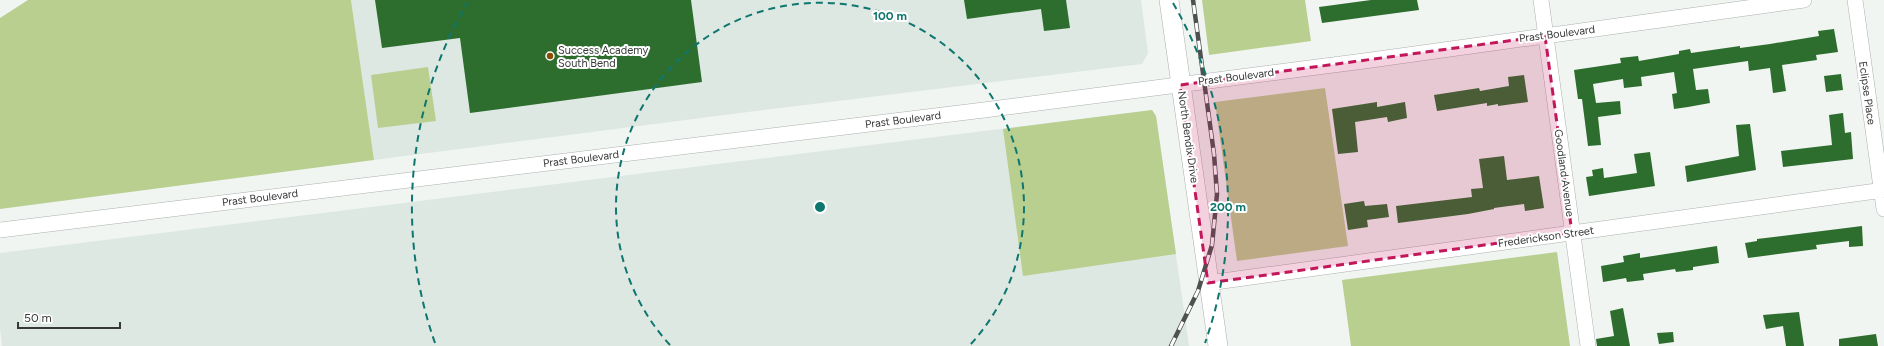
<svg xmlns="http://www.w3.org/2000/svg" width="1884" height="346" font-family="Figtree,sans-serif">
<rect width="100%" height="100%" fill="#f0f5f2"/>
<path fill="#dde8e3" d="M351,0h790l7,53 -6,11 -394,48 -374,48z
M1152,110l4,6 33,230h-1187l-2,-18v-75z"/>
<path fill="#b9cf8f" d="M28,0h323l23,160 -374,49v-191z
M1202,0h103l6,41 -102,14z
M428,67l8,54 -58,7 -7,-53z
M1325,88l23,158 -111,15 -22,-159z
M1152,110l4,6 20,138 -153,22 -20,-147z
M1557,252l13,94h-219l-9,-66z"/>
<path fill="#2d6e2e" d="M375,0h316l11,82 -232,31 -10,-75 -78,10z
M964,0h102l4,28 -26,3 -3,-22 -74,10z
M1371,0h46l2,10 -97,13 -3,-16z
M1834,29l4,23 -22,3 1,5 -35,5 4,26 -13,2 -3,-25 -21,3 -1,-10 -55,8 3,21 12,-1 2,14 -22,4 -14,2 -2,-15 5,-1 -3,-21 -33,5 1,9 -18,2 -1,-9 -30,5 3,19 24,-2 1,13 -23,3 3,28 -13,1 -6,-47h-4l-4,-29 47,-7 -1,-5 18,-2 1,5 40,-7v-3l11,-2 1,4 49,-7v2l30,-4 49,-8 -1,-5z
M1841,74l2,16 -17,2 -2,-16z
M1524,75l4,27 -30,4v-2l-11,2v-3l-50,8 -3,-16 45,-7 1,3 29,-5 -1,-9z
M1377,102v5l28,-5 2,16 -19,4 -1,-5 -32,5 3,30 -20,2 -6,-45z
M1843,113l2,20 6,-1 2,27 -70,8 -2,-16 51,-6 -3,-30z
M1750,124l6,46 -69,12 -2,-16 54,-10 -3,-31z
M1650,152l5,34 -66,10 -3,-19 7,-1 -1,-6 11,-2 1,10 33,-5 -3,-19z
M1504,156l3,24 32,-4 5,32 -19,3 -1,-7 -30,4v1l-26,5 -70,9 -2,-17 76,-9 -1,-8 12,-1 -4,-29z
M1364,201l1,5 22,-2 2,13 -22,3 1,7 -20,3 -4,-26z
M1862,226l1,20 -14,1v-6l-33,4 1,4 -69,9 -3,-15 12,-2v-2z
M1717,246l2,17 -26,4v3l-17,2 -1,-3 -32,5 1,6 -17,2 -1,-4 -23,4 -2,-16 23,-4 -1,-6 17,-3v5z
M1623,308l7,38h-33l-1,-7 18,-3 -4,-25z
M1799,312l5,34h-18l-3,-20 -17,3 -3,-14z
M1673,332l1,10 -15,2 -2,-11z
M1876,334l2,12h-39v-7z"/>
<g fill="none" stroke-linecap="round" stroke-linejoin="round">
<g stroke="#acb1ae" stroke-width="16">
<path id="minor" d="M1541,0l47,346
M1855,0l29,209
M0,230l984,-120 380,-49 440,-61
M1208,283l676,-93"/>
</g>
<g stroke="#acb1ae" stroke-width="20">
<path id="tertiary" d="M1169,0l49,346"/>
</g>
<use href="#minor" stroke="#fff" stroke-width="15"/>
<use href="#tertiary" stroke="#fff" stroke-width="19"/>
<g stroke="#4e514f" stroke-width="4.5">
<path id="rail" d="M1171,346l27,-55 14,-46 5,-51 -3,-40 -21,-154"/>
</g>
<use href="#rail" stroke="#fff" stroke-width="3" stroke-dasharray="9" stroke-linecap="butt"/>
</g>
<path fill="#c2185b" fill-opacity="0.2" stroke="#c2185b" stroke-width="3" stroke-dasharray="8 5" stroke-linejoin="round" d="M1545,36l27,197 -364,50 -28,-198z"/>
<g fill="none" stroke="#0f766e" stroke-width="2" stroke-dasharray="7 5">
<path d="M670 345A204 204 0 1 1 970 345"/>
<path d="M435 343A408 408 0 0 1 467 3M1173 3A408 408 0 0 1 1205 343"/>
</g>
<circle fill="#874e02" stroke="#fff" stroke-width="1.5" cx="550" cy="56" r="4"/>
<g text-anchor="middle" dominant-baseline="central" stroke-width="4" stroke-linejoin="round" paint-order="stroke">
<g font-size="11" fill="#373938" stroke="#fff">
<text transform="translate(1557 34) rotate(-7)">Prast Boulevard</text>
<text transform="translate(1236 77) rotate(-7)">Prast Boulevard</text>
<text transform="translate(1867 93) rotate(82)">Eclipse Place</text>
<text transform="translate(903 120) rotate(-7)">Prast Boulevard</text>
<text transform="translate(1188 137) rotate(82)">North Bendix Drive</text>
<text transform="translate(581 159) rotate(-7)">Prast Boulevard</text>
<text transform="translate(1564 173) rotate(82)">Goodland Avenue</text>
<text transform="translate(260 198) rotate(-7)">Prast Boulevard</text>
<text transform="translate(1546 237) rotate(-8)">Frederickson Street</text>
</g>
<g font-size="11" fill="#373938" stroke="#fff" text-anchor="start">
<text x="558" y="50">Success Academy<tspan x="558" dy="13">South Bend</tspan></text>
</g>
</g>
<circle cx="820" cy="207" r="6" fill="#0f766e" stroke="#fff" stroke-width="2"/>
<g font-size="12" text-anchor="middle" font-weight="bold" fill="#0f766e" stroke="#fff" stroke-width="4" stroke-linejoin="round" paint-order="stroke">
<text x="890" y="20">100 m</text>
<text x="1228" y="211">200 m</text>
</g>
<path d="M18 322v6h102v-6" fill="none" stroke="#373938" stroke-width="2"/>
<text x="24" y="322" font-size="12" fill="#373938" stroke="#ffffff" stroke-width="3" paint-order="stroke">50 m</text>
</svg>
